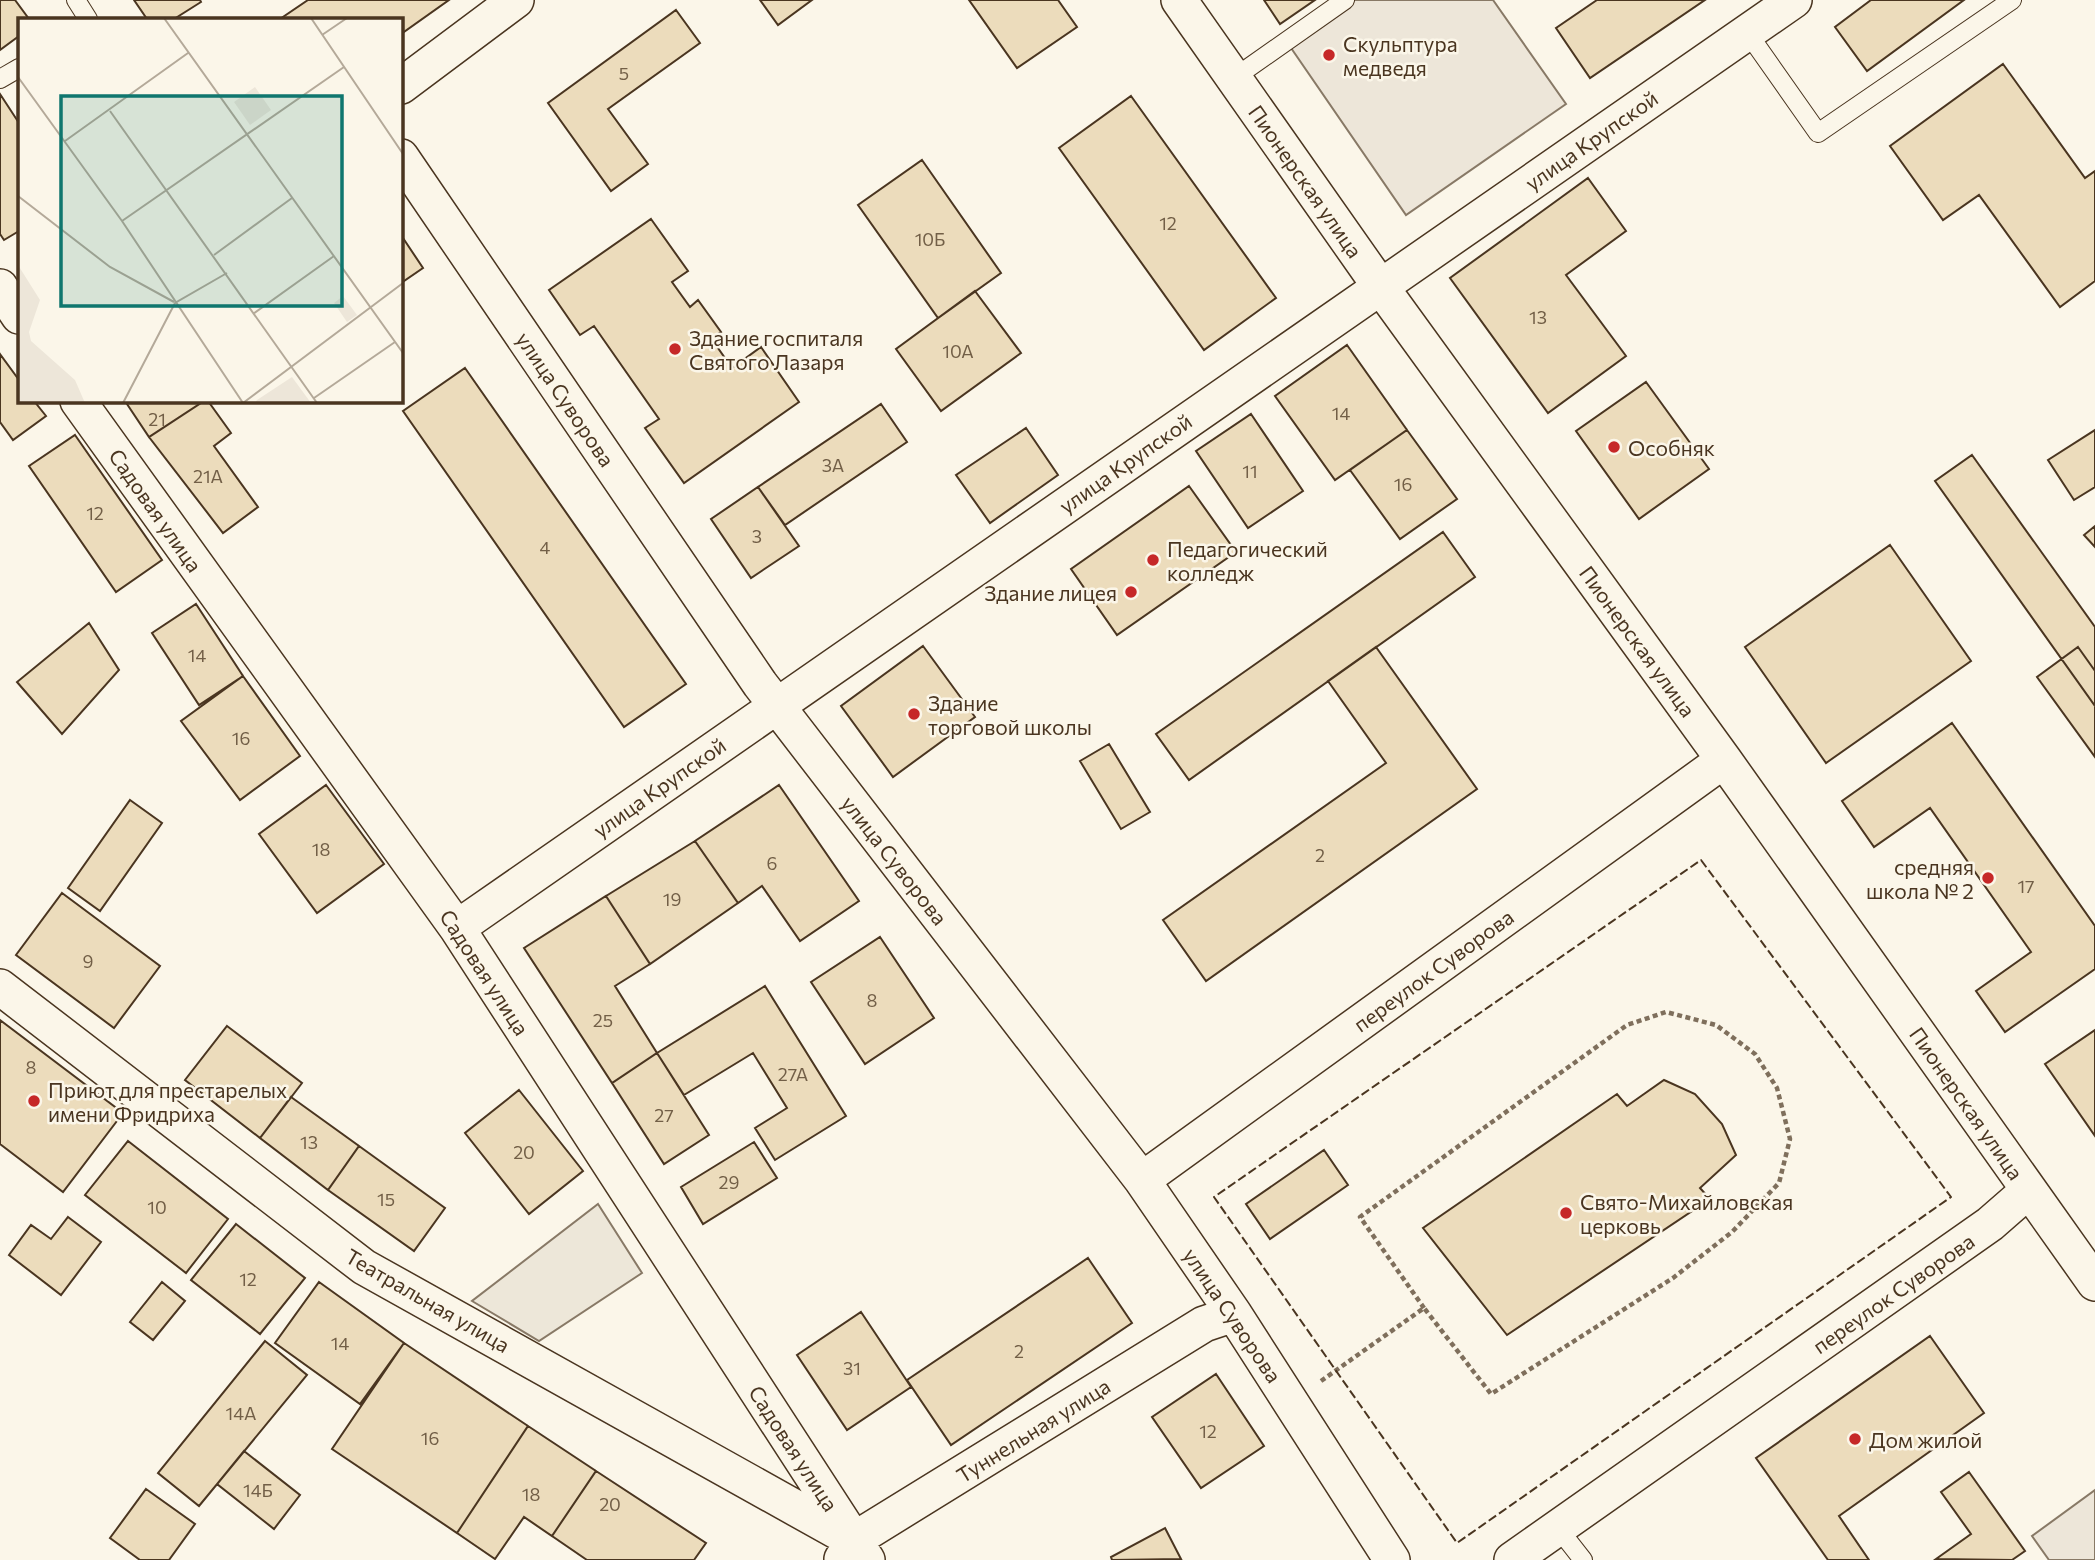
<svg xmlns="http://www.w3.org/2000/svg" width="2095" height="1560" font-family="Commissioner,sans-serif">
<rect width="100%" height="100%" fill="#fbf6e9"/>
<path fill="#ede6d9" stroke="#887966" stroke-width="2" d="M1353,0h140l73,104 -160,111 -117,-170z
M2095,1490v70h-46l-17,-24z"/>
<path fill="#ede7d9" stroke="#887966" stroke-width="2" d="M598,1204l44,69 -103,68 -67,-40z"/>
<path fill="#ecdcbc" stroke="#4a3520" stroke-width="2" d="M0,0h15l14,19h-10v17l-19,14z
M134,0h66l1,2 -27,17h-27z
M308,0h141l-48,34v-15h-121z
M760,0h52l-34,25z
M969,0h89l19,27 -60,41z
M1264,0h51l-35,24z
M1597,0h108l-115,78 -34,-50z
M1871,0h93l-97,71 -32,-44z
M676,10l24,33 -92,66 40,55 -37,27 -63,-88z
M2003,64l82,114 10,-7v110l-35,26 -81,-112 -36,25 -53,-74z
M0,94l19,29v108l-15,9 -4,-6z
M1131,96l145,202 -72,52 -145,-202z
M922,160l79,113 -63,45 -80,-113z
M1588,178l38,53 -60,44 60,81 -78,57 -98,-135z
M651,219l37,52 -16,11 18,25 8,-7 23,32 -10,6 21,30 29,-21 38,55 -115,81 -39,-55 14,-9 -65,-93 -14,9 -31,-45z
M401,235l22,33 -22,15z
M975,291l46,62 -80,58 -45,-62z
M1347,345l60,85 -72,50 -60,-84z
M0,354l19,26v21h15l12,15 -33,24 -13,-18z
M465,368l221,316 -62,43 -221,-316z
M1646,382l63,87 -70,50 -63,-88z
M125,401h79l-55,36z
M204,401h4l23,32 -17,13 44,61 -35,26 -74,-96z
M881,404l26,38 -122,83 -27,-38z
M1251,414l52,77 -55,37 -52,-77z
M1026,428l32,47 -68,48 -34,-48z
M1407,430l50,69 -57,40 -50,-69z
M2095,430v57l-21,13 -26,-40z
M75,435l87,125 -46,32 -87,-126z
M1972,455l123,172v79l-160,-225z
M1189,486l47,66 -119,83 -46,-66z
M758,487l41,59 -48,32 -40,-59z
M2095,526v21l-11,-12z
M1443,532l32,45 -286,203 -33,-46z
M1890,545l81,116 -145,102 -81,-116z
M196,604l47,72 -44,29 -47,-72z
M89,623l30,47 -57,64 -45,-52z
M923,646l52,71 -82,60 -52,-71z
M1376,647l101,142 -271,192 -43,-61 223,-157 -58,-82z
M2078,647l17,24v86l-58,-80z
M243,676l57,80 -60,44 -59,-79z
M1952,723l143,203v43l-90,63 -29,-41 55,-39 -101,-144 -56,39 -32,-46z
M1109,744l41,68 -29,17 -41,-68z
M326,785l58,79 -67,49 -58,-79z
M779,785l80,116 -59,40 -38,-55 -24,17 -43,-62z
M130,800l32,23 -62,88 -32,-23z
M695,841l43,62 -88,61 -44,-68z
M62,893l98,73 -46,62 -98,-73z
M606,896l44,68 -35,22 42,67 -45,30 -88,-135z
M880,937l54,81 -69,46 -54,-82z
M765,986l81,130 -71,44 -20,-32 32,-20 -34,-55 -69,42 -27,-42z
M0,1020l123,93 -60,79 -63,-48z
M227,1026l75,57 -42,55 -75,-58z
M2095,1030v106l-50,-72z
M657,1053l52,82 -45,29 -52,-81z
M1664,1080l31,14 27,30 14,31 -36,33 10,11 -203,136 -84,-107 194,-134 10,12z
M519,1090l64,81 -54,43 -64,-81z
M291,1097l68,49 -31,44 -68,-52z
M128,1141l100,78 -42,54 -101,-78z
M754,1142l23,36 -74,46 -22,-37z
M359,1146l86,62 -31,43 -86,-61z
M1324,1150l24,35 -78,54 -24,-35z
M68,1217l33,25 -40,53 -52,-40 22,-30 20,14z
M236,1224l69,54 -45,56 -69,-54z
M1088,1258l44,65 -181,122 -44,-65z
M162,1282l23,19 -32,39 -23,-18z
M319,1282l85,61 -44,61 -85,-61z
M861,1312l50,75 -64,43 -50,-75z
M1930,1336l54,77 -145,103 30,44h-41l-72,-102z
M265,1341l42,34 -108,131 -41,-33z
M404,1343l124,83 -71,107 -125,-84z
M1216,1374l48,72 -63,42 -49,-71z
M528,1426l68,45 -44,65 -28,-19 -29,42 -38,-26z
M244,1451l56,44 -26,34 -57,-45z
M596,1471l110,72 -12,17h-107l-35,-24z
M1969,1472l56,79 -13,9 -76,-1 35,-25 -30,-42z
M146,1489l49,35 -26,36h-29l-30,-22z
M1165,1528l16,31 -69,1 -1,-3z"/>
<g fill="none" stroke-linecap="round" stroke-linejoin="round">
<g stroke="#4a3520" stroke-width="20">
<path id="service" d="M76,0l12,19
M1747,32l71,101 194,-133
M1234,78l111,-78
M0,79l19,-11
M1558,1528l25,32"/>
</g>
<g stroke="#4a3520" stroke-width="38">
<path id="minor" d="M1179,0l191,272 354,488 371,523
M401,86l115,-86
M401,157l359,527 382,496 92,134 158,246
M0,287l19,29
M78,401l379,527 410,632
M457,928l1337,-928
M0,987l364,280 487,272
M1142,1180l582,-420
M842,1559l12,-19 350,-216 30,-10
M1512,1560l478,-336 39,-34"/>
</g>
<path stroke="#7f6f5c" stroke-width="4.5" stroke-dasharray="5 3.5" stroke-linecap="butt" d="M1321,1381l103,-73 67,86 182,-116 59,-46 47,-49 11,-44 -13,-51 -22,-34 -39,-29 -50,-13 -39,13 -267,192 64,91"/>
<use href="#service" stroke="#fbf6e9" stroke-width="18"/>
<use href="#minor" stroke="#fbf6e9" stroke-width="35"/>
<path stroke="#4a3520" stroke-width="2" stroke-dasharray="9 3.5" stroke-linecap="butt" d="M1701,860l250,337 -494,346 -243,-346z"/>
</g>
<g fill="#c62828" stroke="#fbf6e9" stroke-width="2.5">
<circle cx="1329" cy="55" r="7"/>
<circle cx="675" cy="349" r="7"/>
<circle cx="1614" cy="447" r="7"/>
<circle cx="1153" cy="560" r="7"/>
<circle cx="1131" cy="592" r="7"/>
<circle cx="914" cy="714" r="7"/>
<circle cx="1988" cy="878" r="7"/>
<circle cx="34" cy="1101" r="7"/>
<circle cx="1566" cy="1213" r="7"/>
<circle cx="1855" cy="1439" r="7"/>
</g>
<g text-anchor="middle" dominant-baseline="central" stroke-width="5" stroke-linejoin="round" paint-order="stroke">
<g font-size="18" fill="#725f47">
<text x="624" y="73">5</text>
<text x="1168" y="223">12</text>
<text x="930" y="239">10Б</text>
<text x="1538" y="317">13</text>
<text x="958" y="351">10А</text>
<text x="1341" y="413">14</text>
<text x="157" y="419">21</text>
<text x="833" y="465">3А</text>
<text x="1250" y="471">11</text>
<text x="208" y="476">21А</text>
<text x="1403" y="484">16</text>
<text x="95" y="513">12</text>
<text x="757" y="536">3</text>
<text x="545" y="547">4</text>
<text x="197" y="655">14</text>
<text x="241" y="738">16</text>
<text x="321" y="849">18</text>
<text x="1320" y="855">2</text>
<text x="772" y="863">6</text>
<text x="2026" y="886">17</text>
<text x="672" y="899">19</text>
<text x="88" y="961">9</text>
<text x="872" y="1000">8</text>
<text x="603" y="1020">25</text>
<text x="31" y="1067">8</text>
<text x="793" y="1074">27А</text>
<text x="664" y="1115">27</text>
<text x="309" y="1142">13</text>
<text x="524" y="1152">20</text>
<text x="729" y="1182">29</text>
<text x="386" y="1199">15</text>
<text x="157" y="1207">10</text>
<text x="248" y="1279">12</text>
<text x="340" y="1343">14</text>
<text x="1019" y="1351">2</text>
<text x="852" y="1368">31</text>
<text x="241" y="1413">14А</text>
<text x="1208" y="1431">12</text>
<text x="430" y="1438">16</text>
<text x="258" y="1490">14Б</text>
<text x="531" y="1494">18</text>
<text x="610" y="1504">20</text>
</g>
<g font-size="21" fill="#4a3520" stroke="#fbf6e9" text-anchor="start">
<text x="1343" y="43">Скульптура<tspan x="1343" dy="24">медведя</tspan></text>
<text x="689" y="337">Здание госпиталя<tspan x="689" dy="24">Святого Лазаря</tspan></text>
<text x="1628" y="447">Особняк</text>
<text x="1167" y="548">Педагогический<tspan x="1167" dy="24">колледж</tspan></text>
<text x="1117" y="592" text-anchor="end">Здание лицея</text>
<text x="928" y="702">Здание<tspan x="928" dy="24">торговой школы</tspan></text>
<text x="1974" y="866" text-anchor="end">средняя<tspan x="1974" dy="24">школа № 2</tspan></text>
<text x="48" y="1089">Приют для престарелых<tspan x="48" dy="24">имени Фридриха</tspan></text>
<text x="1580" y="1201">Свято-Михайловская<tspan x="1580" dy="24">церковь</tspan></text>
<text x="1869" y="1439">Дом жилой</text>
</g>
<g font-size="21" fill="#4a3520" stroke="#fbf6e9">
<text transform="translate(1591 140) rotate(-35)">улица Крупской</text>
<text transform="translate(1306 181) rotate(55)">Пионерская улица</text>
<text transform="translate(566 399) rotate(56)">улица Суворова</text>
<text transform="translate(1125 463) rotate(-35)">улица Крупской</text>
<text transform="translate(156 510) rotate(55)">Садовая улица</text>
<text transform="translate(1638 641) rotate(54)">Пионерская улица</text>
<text transform="translate(659 787) rotate(-35)">улица Крупской</text>
<text transform="translate(895 860) rotate(52)">улица Суворова</text>
<text transform="translate(1433 970) rotate(-36)">переулок Суворова</text>
<text transform="translate(485 972) rotate(57)">Садовая улица</text>
<text transform="translate(1967 1103) rotate(55)">Пионерская улица</text>
<text transform="translate(1893 1293) rotate(-35)">переулок Суворова</text>
<text transform="translate(428 1300) rotate(30)">Театральная улица</text>
<text transform="translate(1233 1315) rotate(56)">улица Суворова</text>
<text transform="translate(1033 1430) rotate(-32)">Туннельная улица</text>
<text transform="translate(794 1448) rotate(57)">Садовая улица</text>
</g>
</g>
<g transform="translate(18 18)">
<rect width="385" height="385" fill="#fbf6e9"/>
<path d="M237,69l16,23 -21,15 -16,-23zM0,247l22,35 -11,32 2,9 44,39 10,23h-67zM325,278l14,19 -10,7 -13,-19zM274,359l19,26h-56l2,-3z" fill="#ede6d9"/>
<path fill="none" stroke="#b4a999" stroke-width="2" d="M146,0l239,335M293,0l92,136M304,17l25,-17M0,59l104,144 121,182M92,93l207,292M47,123l123,-88M0,178l92,71 64,35M104,203l222,-154M196,237l78,-57M235,296l81,-58M296,380l81,-56M105,385l52,-100 52,-30M225,385l160,-120"/>
<path fill="#0f766e" fill-opacity="0.15" stroke="#0f766e" stroke-width="3.5" d="M43,78h281v210h-281z"/>
<rect width="385" height="385" fill="none" stroke="#4a3520" stroke-width="3.5"/>
</g>
</svg>
